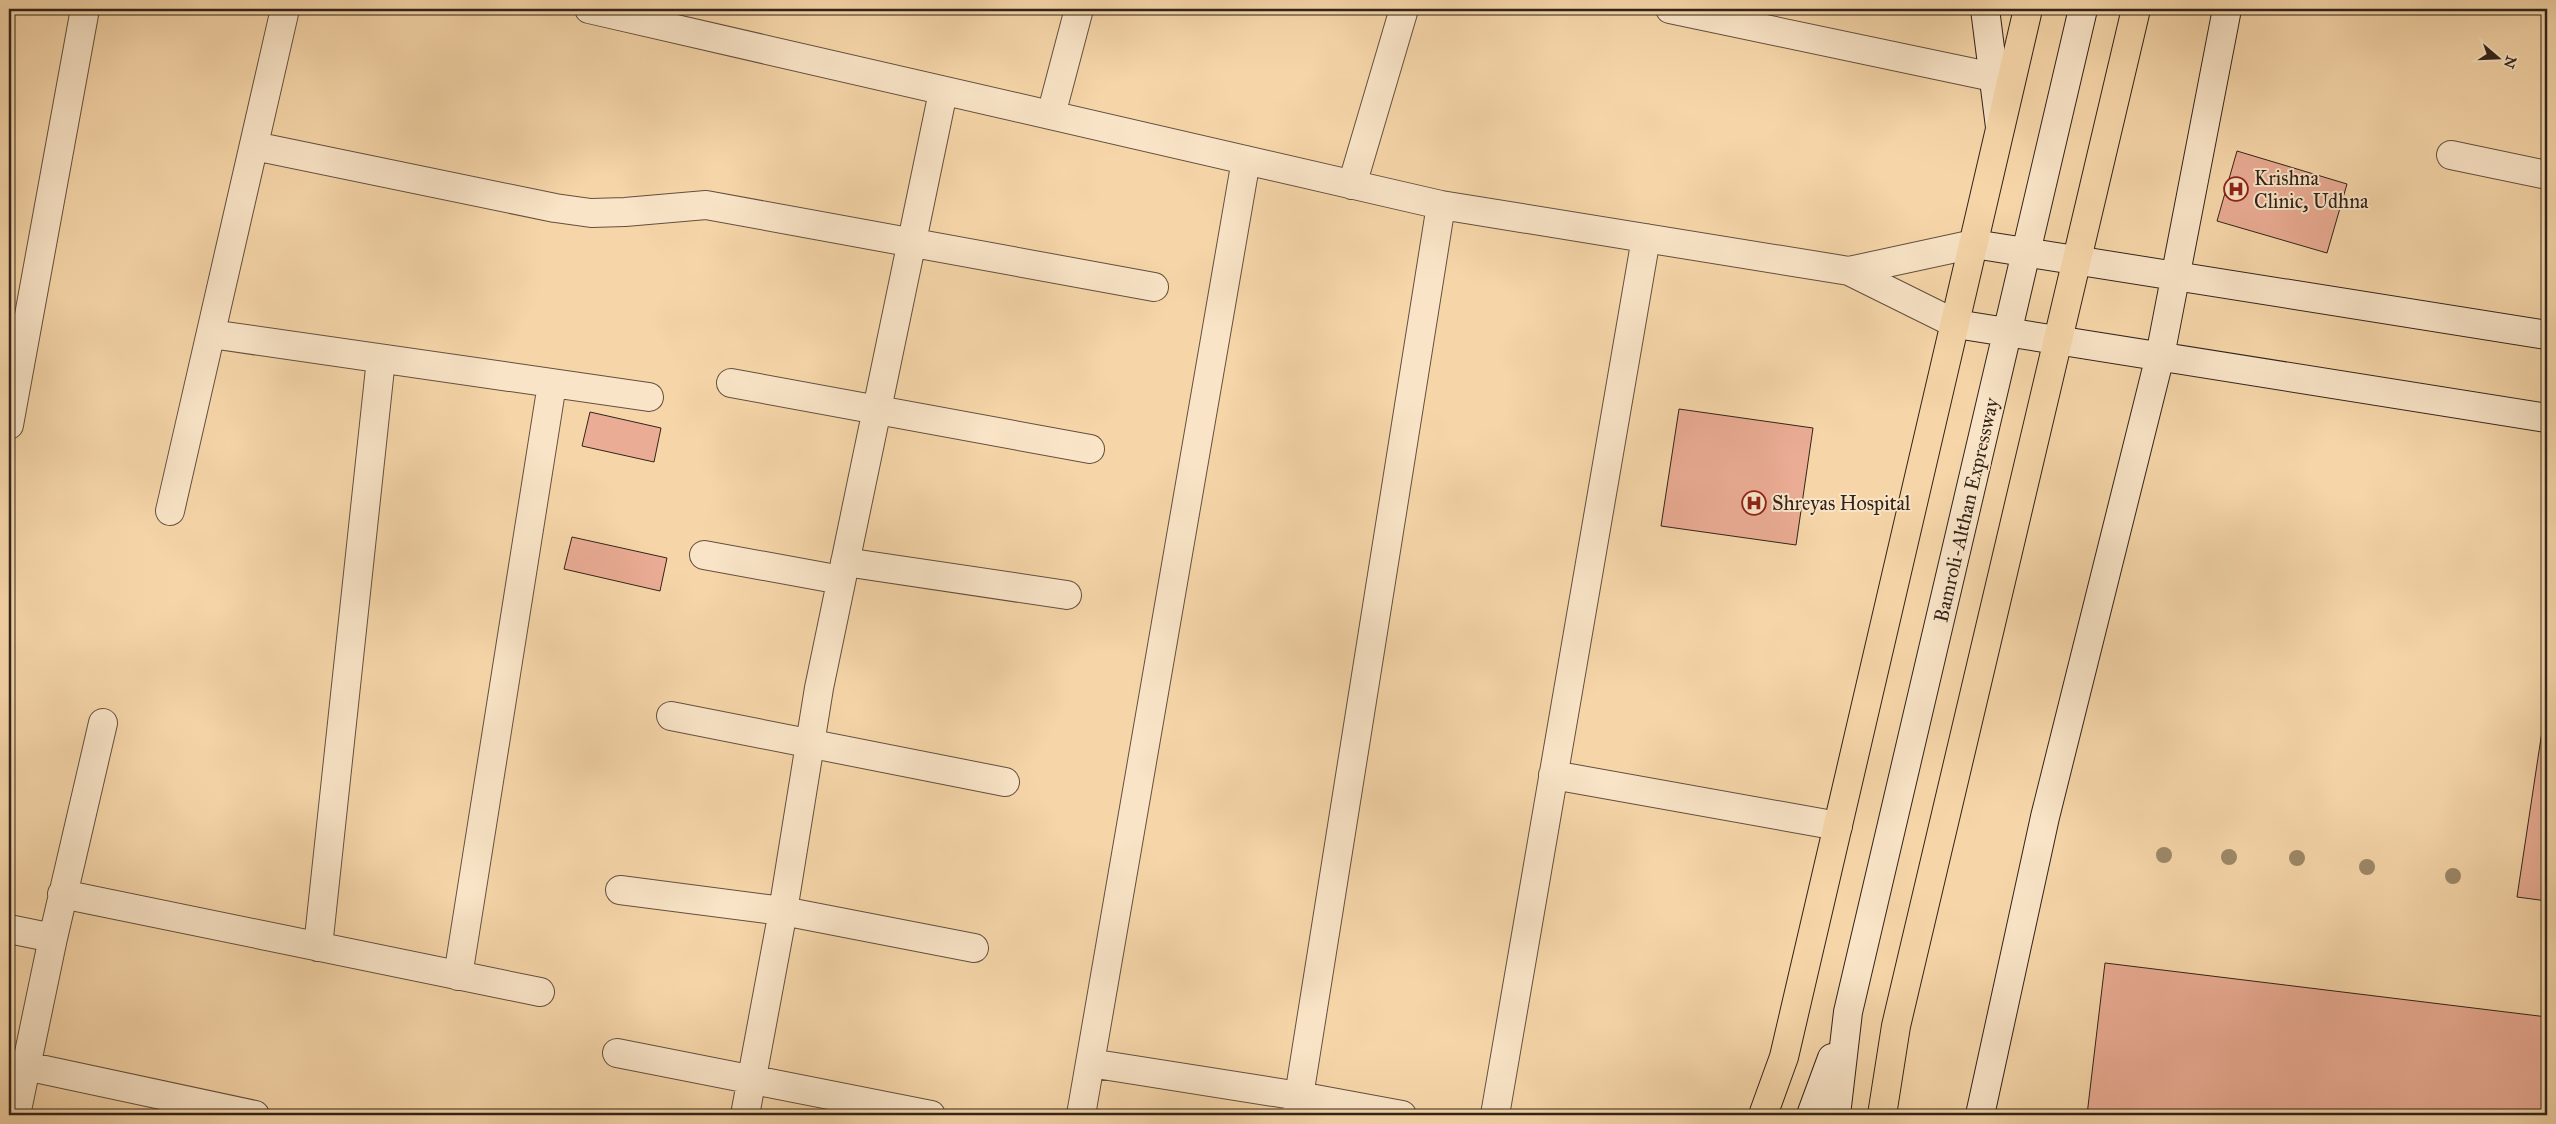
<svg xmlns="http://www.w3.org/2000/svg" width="2556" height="1124" font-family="'IM FELL Great Primer',serif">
<rect width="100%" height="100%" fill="#f6d6a9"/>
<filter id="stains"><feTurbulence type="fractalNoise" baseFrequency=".004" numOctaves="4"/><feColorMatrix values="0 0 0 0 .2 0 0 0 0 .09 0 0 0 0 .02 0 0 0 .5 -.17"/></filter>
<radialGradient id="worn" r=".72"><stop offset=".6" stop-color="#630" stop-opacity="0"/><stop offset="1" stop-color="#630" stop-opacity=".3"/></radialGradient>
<path fill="#eaac94" stroke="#31241a" d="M2237,151l110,33 -20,69 -110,-32z
M1679,409l134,19 -17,117 -135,-19z
M590,412l71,16 -7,34 -72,-16z
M572,537l95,21 -7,33 -96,-22z
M2547,698v203l-30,-4z
M2105,963l442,54v98h-460z"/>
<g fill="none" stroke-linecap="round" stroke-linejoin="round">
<g stroke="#62503e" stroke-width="30">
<path id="street" d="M589,9l852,196 408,66 107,53
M1670,9l323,68
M1051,115l28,-106
M254,146l301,62 36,5 34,-1 81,-7 448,82
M2451,155l96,20
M1352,185l52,-176
M1849,271l125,-27
M211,334l438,63
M731,383l359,66
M9,425l76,-416
M170,511l115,-502
M704,555l137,25
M845,562l222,33
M671,716l334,66
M1553,775l285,51
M620,890l163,21 191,37
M62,894l478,98
M9,929l44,9
M318,947l63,-588
M458,976l94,-592
M617,1053l314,62
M1090,1063l209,33 103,19
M26,1066l229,49
M16,1115l37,-177 50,-215
M745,1115l38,-204 36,-223 124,-596
M1081,1115l165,-955
M1296,1115l145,-910
M1495,1115l151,-877"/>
</g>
<g stroke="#31241a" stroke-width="30">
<path id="secondary" d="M1985,9l15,118
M1974,244l573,91
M1956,324l591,94
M1811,1115l21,-57
M1836,1115l12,-103 235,-1003
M1980,1115l65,-298 115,-461 67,-347"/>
</g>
<g stroke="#31241a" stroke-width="30">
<path id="primary" d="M1763,1115l21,-58 244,-1048
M1882,1115l14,-89 240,-1017"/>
</g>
<use href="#street" stroke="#f9e4c7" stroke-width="28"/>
<use href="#secondary" stroke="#f9e4c7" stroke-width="28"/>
<use href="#primary" stroke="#f6d6a9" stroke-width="28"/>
</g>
<g fill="#9d8969">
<circle cx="2164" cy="855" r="8"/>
<circle cx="2229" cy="857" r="8"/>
<circle cx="2297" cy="858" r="8"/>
<circle cx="2367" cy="867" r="8"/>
<circle cx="2453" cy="876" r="8"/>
</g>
<defs>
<g id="hospital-ring" transform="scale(1.25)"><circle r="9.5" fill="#f9e4c7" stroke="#8f2418" stroke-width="1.5"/><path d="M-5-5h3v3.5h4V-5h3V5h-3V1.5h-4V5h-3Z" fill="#8f2418"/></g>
</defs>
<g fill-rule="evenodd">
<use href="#hospital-ring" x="2236" y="189"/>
<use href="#hospital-ring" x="1754" y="503"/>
</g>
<g text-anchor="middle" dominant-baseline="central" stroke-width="4" stroke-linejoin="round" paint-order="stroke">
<g font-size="20" fill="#31241a" stroke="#f9e4c7" text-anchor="start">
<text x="2254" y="178">Krishna<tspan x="2254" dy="23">Clinic, Udhna</tspan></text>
<text x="1772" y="503">Shreyas Hospital</text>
</g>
<g font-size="20" fill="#31241a" stroke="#f9e4c7">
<text transform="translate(1966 510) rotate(-77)">Bamroli-Althan Expressway</text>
</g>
</g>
<rect width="2556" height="1124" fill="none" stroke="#f6d6a9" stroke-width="30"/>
<rect x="10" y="10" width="2536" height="1104" fill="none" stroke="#31241a" stroke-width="2.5"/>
<rect x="15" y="15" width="2526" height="1094" fill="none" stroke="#31241a"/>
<g transform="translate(2498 58) rotate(109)" stroke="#f9e4c7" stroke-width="4" paint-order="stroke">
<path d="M0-4L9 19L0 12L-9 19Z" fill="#31241a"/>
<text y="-8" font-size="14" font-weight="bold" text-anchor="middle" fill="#31241a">N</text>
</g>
<rect width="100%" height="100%" filter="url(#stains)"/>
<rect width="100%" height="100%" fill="url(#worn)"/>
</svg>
